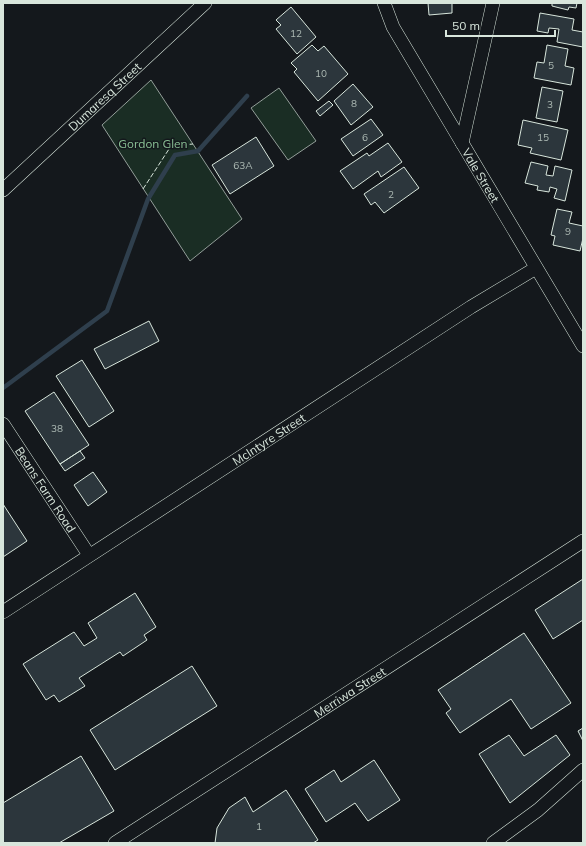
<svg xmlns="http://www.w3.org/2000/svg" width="586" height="846" font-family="Mulish,sans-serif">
<rect width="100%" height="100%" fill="#14181c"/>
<path fill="#1a2d24" stroke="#939e99" d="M151,80l91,139 -52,42 -88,-136z
M279,88l37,53 -28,19 -37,-52z"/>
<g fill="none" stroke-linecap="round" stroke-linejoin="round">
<path stroke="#2f3f4d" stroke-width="4.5" d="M3,388l104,-77 41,-112 27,-44 23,-4 49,-55"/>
</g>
<path fill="#2c363c" stroke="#d8e6dc" d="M428,3h24v10l-23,2z
M552,3h25l-1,5 -7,-1 -1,3 -16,-4z
M291,7l25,30 -19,17 -21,-25 5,-4 -5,-5z
M540,13l34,6 -2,11 11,2v15l-26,-5 2,-13 -10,-1 -1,5 -11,-2z
M312,45l6,6 6,-5 24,28 -30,27 -24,-29 3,-3 -6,-6z
M547,45l21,4 -3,17 9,2 -3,17 -37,-7 3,-16 7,1z
M353,84l20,23 -22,18 -17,-24z
M542,87l21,4 -6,31 -21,-4z
M329,101l4,4 -13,11 -4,-5z
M371,119l12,16 -30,21 -12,-17z
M523,120l45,10 -7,30 -31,-7 2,-5 -14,-3z
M256,137l18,29 -44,28 -18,-29z
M388,143l14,19 -21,15 -3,-6 -25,18 -13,-18 27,-18 2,3z
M531,162l17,4 -2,9 7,1 2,-10 17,4 -7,31 -11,-3 3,-9 -7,-2 -1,5 -12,-2 1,-4 -13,-3z
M404,167l15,21 -35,25 -9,-11 -4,3 -7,-11z
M557,209l15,3 -3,11 14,3v12l-3,13 -27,-6 2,-9 -4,-1z
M149,321l10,20 -54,28 -11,-20z
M82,360l32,51 -25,16 -33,-51z
M54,392l35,53 -29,19 -35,-53z
M80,451l5,7 -20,13 -5,-7z
M93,472l14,20 -19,14 -14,-21z
M3,504l24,37 -24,16z
M583,579v41l-30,19 -18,-29z
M135,593l21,34 -12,8 3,5 -24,16 -3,-4 -41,26 6,8 -26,16 -5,-7 -8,5 -23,-36 51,-32 10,14 13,-8 -9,-15z
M524,633l47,70 -40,26 -20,-30 -51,34 -14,-20 5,-4 -13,-19z
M192,666l25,40 -102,64 -25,-40z
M583,728v13l-5,-10z
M509,735l15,21 32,-21 14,20 -60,48 -31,-49z
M81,756l33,55 -55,32h-56v-40z
M374,760l26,40 -32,21 -13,-18 -29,19 -21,-33 29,-19 7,12z
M286,790l32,50 -5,3h-98l2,-15 12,-20 16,-11 8,15z"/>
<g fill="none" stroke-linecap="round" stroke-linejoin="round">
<g stroke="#d8e6dc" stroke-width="14">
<g id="street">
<path id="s1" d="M384,3l9,24 190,319"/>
<path d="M462,143l31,-140"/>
<path id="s2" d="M3,190l202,-187"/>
<path id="s3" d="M3,424l86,131"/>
<path id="s4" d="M3,612l468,-305 65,-39"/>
<path id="s5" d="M115,843l468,-302"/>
<path d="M493,843l45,-33 45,-40"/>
</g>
</g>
<use href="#street" stroke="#14181c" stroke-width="13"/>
<path stroke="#d8e6dc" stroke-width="1" stroke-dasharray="5 2" stroke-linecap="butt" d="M143,189l28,-43 22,-2"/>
</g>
<g text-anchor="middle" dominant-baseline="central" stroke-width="3" stroke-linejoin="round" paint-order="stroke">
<g font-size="10" fill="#adbab4">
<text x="296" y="33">12</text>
<text x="551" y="65">5</text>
<text x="321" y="73">10</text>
<text x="354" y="103">8</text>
<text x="550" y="104">3</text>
<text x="365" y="137">6</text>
<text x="543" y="137">15</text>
<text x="243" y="165">63A</text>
<text x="391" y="194">2</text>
<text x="568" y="231">9</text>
<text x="57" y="428">38</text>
<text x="259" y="826">1</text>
</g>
<g font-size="12" fill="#d8e6dc" stroke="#14181c">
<text stroke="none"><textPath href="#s2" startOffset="138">Dumaresq Street</textPath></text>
<text stroke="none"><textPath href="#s1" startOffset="198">Vale Street</textPath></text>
<text stroke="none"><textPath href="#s4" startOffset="317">McIntyre Street</textPath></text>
<text stroke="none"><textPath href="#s3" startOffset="78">Beans Farm Road</textPath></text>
<text stroke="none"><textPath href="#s5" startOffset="279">Merriwa Street</textPath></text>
</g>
<g font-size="12" fill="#8ac095" stroke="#14181c">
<text x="153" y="143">Gordon Glen</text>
</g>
</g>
<rect width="586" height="846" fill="none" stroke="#d8e6dc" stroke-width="8"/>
<path d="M446 30v6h109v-6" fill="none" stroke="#d8e6dc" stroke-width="2"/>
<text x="452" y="30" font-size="12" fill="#d8e6dc" stroke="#14181c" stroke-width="3" paint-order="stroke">50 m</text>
</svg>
